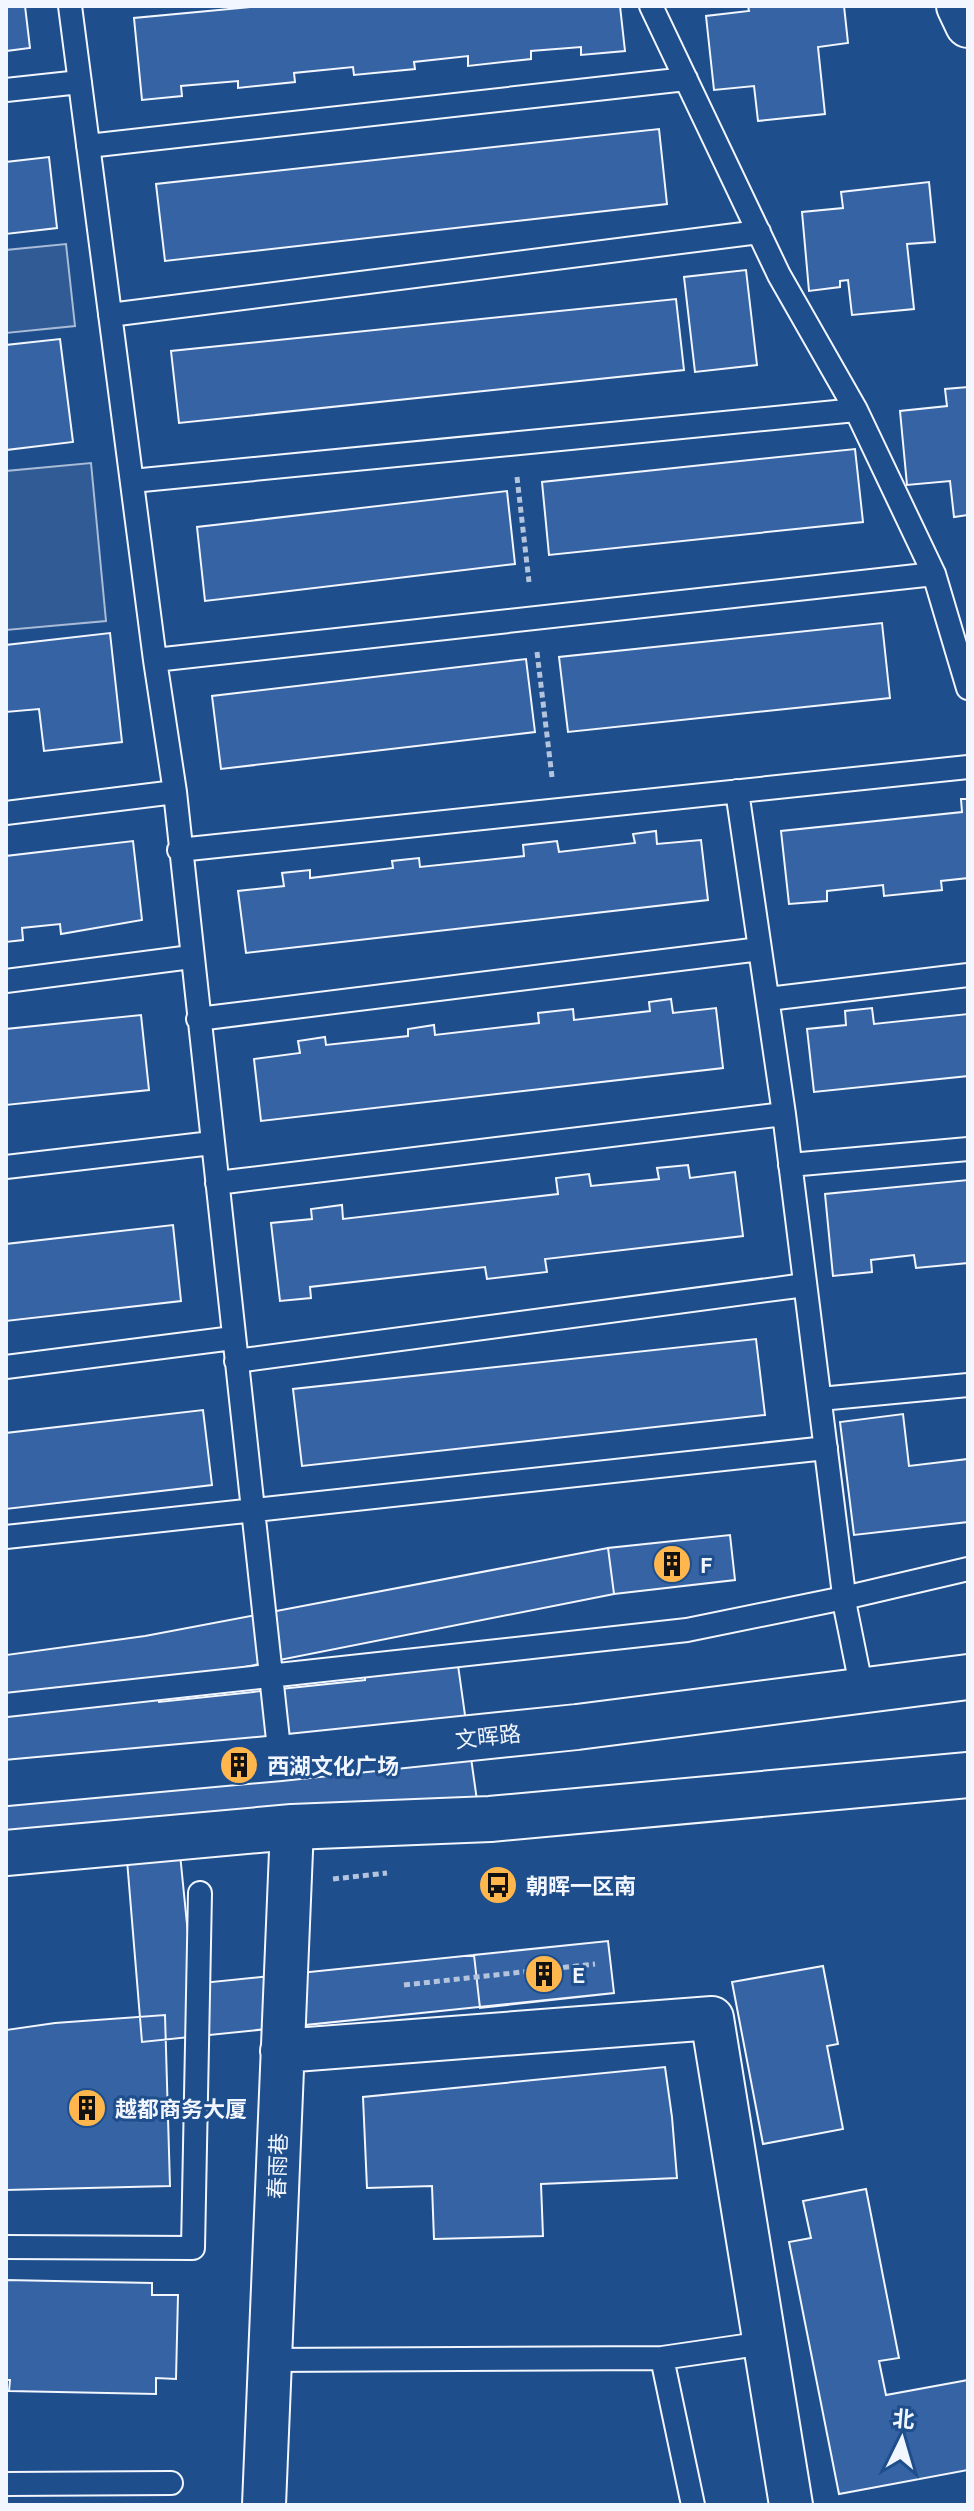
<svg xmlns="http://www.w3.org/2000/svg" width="974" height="2511" font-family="Ubuntu,'Noto Sans SC',sans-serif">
<rect width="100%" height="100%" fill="#1f4e8c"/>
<path fill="#305b95" stroke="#a8bbd7" stroke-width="2" d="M66,244l9,82 -69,7v-83z
M91,463l15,158 -100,9v-159z"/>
<path fill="#3563a3" stroke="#f2f6ff" stroke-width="2" d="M6,6h19l5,42 -24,3z
M260,6h360l5,45 -44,4v-8l-50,4v8l-63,7v-10l-54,6 1,7 -61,6 -1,-8 -59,6 1,9 -57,6v-7l-57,5 1,10 -40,4 -8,-82z
M748,6h96l4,37 -30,4 7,67 -67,7 -4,-35 -40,4 -8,-74 43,-5z
M659,129l8,75 -502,57 -9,-77z
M49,157l8,71 -51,6v-72z
M929,182l6,60 -28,2 7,65 -62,6 -4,-35 -8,1v6l-31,4 -7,-79 41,-4 -2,-16z
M746,270l11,95 -62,7 -11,-95z
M676,299l8,71 -505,53 -8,-72z
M60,339l13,103 -67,8v-105z
M968,387v128l-14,2 -4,-36 -43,4 -7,-74 47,-5 -2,-17z
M855,449l8,73 -314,33 -7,-73z
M507,491l8,73 -310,37 -8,-74z
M882,623l8,75 -322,34 -9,-75z
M110,633l12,109 -78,9 -5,-42 -33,3v-67z
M526,659l9,73 -314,37 -9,-73z
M961,799h7v79l-27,3 1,9 -58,6 -1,-11 -56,6v10l-38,3 -8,-73 181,-19z
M656,831l1,13 44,-4 7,60 -462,53 -8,-62 46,-5 -2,-13 28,-3v8l83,-10 -1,-7 27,-3 1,9 104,-11 -1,-11 34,-4 2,11 76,-9 -2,-9z
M133,841l9,79 -81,14 -1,-10 -38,4 1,12 -17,2v-86z
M671,999l2,14 43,-5 7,60 -462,53 -7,-62 46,-6 -2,-12 27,-4 1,8 82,-9v-7l26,-4 1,10 104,-12 -1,-10 35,-4 1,11 76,-9 -1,-9z
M872,1008l2,16 94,-10v62l-154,16 -7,-63 39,-4 -1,-14z
M141,1015l8,75 -143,15v-76z
M688,1165l2,13 45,-6 8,64 -198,23 2,13 -60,7 -2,-12 -175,20 1,11 -31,3 -9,-78 41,-4 -1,-10 31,-4 1,14 215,-25 -2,-16 33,-4 2,12 68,-7 -2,-11z
M968,1180v83l-52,5 -2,-13 -43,5 1,12 -39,4 -8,-82z
M173,1225l8,76 -175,20v-77z
M756,1339l9,76 -463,51 -9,-77z
M203,1410l9,75 -206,24v-76z
M903,1414l6,52 59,-7v63l-114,13 -14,-113z
M730,1535l5,45 -121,14 -456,90 1,18 206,-22v-12l92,-10 24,171 -301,25 13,130 415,-43 6,52 -472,49 -15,-182 -121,14v-219l139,-19 463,-88z
M730,1535l5,45 -121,14 -6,-46z
M608,1941l6,52 -134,15 -6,-53z
M823,1966l15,78 -11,2 16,83 -80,15 -31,-162z
M165,2015l5,171 -164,4v-160l49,-7z
M665,2067l7,50 5,61 -136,6 2,52 -109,3 -2,-53 -65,2 -4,-91z
M866,2189l33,169 -20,3 7,34 82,-15v90l-129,24 -50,-252 22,-4 -8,-37z
M6,2280l146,3v12h26l-2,84 -20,-1v16l-147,-3 1,-11h-4z"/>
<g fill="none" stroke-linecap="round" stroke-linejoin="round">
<g stroke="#f2f6ff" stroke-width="26">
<path id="service" d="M70,6l85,654 20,132 105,966
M651,6l128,269 77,135 78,164 34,114
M6,90l74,-8
M88,146l598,-67
M110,315l649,-83
M132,481l724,-71
M155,660l779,-86
M737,791l47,323 62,497 16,79
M6,813l169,-21
M179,850l789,-83
M6,981l185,-24
M768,999l200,-24
M198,1019l562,-70
M790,1165l178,-16
M6,1167l206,-24
M217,1183l567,-69
M236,1361l569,-76
M6,1367l227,-29
M820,1399l148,-14
M6,1537l820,-89
M6,1705l681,-75 157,-32 124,-29
M6,2247l187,1 7,-355
M662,2358l31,147
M269,2360l393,-2 103,-15
M6,2484l165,-1"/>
</g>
<g stroke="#f2f6ff" stroke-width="46">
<path id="minor" d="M282,2051l430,-33 79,487
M264,2505l28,-678"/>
</g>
<g stroke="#f2f6ff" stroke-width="48">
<path id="secondary" d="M6,1783l274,-25 297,-31 391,-50
M6,1853l286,-26 198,-8 478,-44"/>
</g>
<g stroke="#f2f6ff" stroke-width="48">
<path id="primary" d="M959,6l9,19"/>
</g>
<path stroke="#b3c4dc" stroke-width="5" stroke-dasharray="6 4" stroke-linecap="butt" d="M517,477l12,105
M537,652l15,125
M333,1879l54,-6
M404,1985l191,-21"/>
<use href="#service" stroke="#1f4e8c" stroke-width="22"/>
<use href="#minor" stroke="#1f4e8c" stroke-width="42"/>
<use href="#secondary" stroke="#1f4e8c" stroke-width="44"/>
<use href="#primary" stroke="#1f4e8c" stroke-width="44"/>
</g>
<defs>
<g id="building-disc" transform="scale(2)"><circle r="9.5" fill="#ffb74d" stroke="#1f4e8c"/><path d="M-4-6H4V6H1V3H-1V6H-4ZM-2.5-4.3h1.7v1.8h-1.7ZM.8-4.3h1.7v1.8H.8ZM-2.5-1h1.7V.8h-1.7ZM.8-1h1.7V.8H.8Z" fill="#111"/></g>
<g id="bus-disc" transform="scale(2)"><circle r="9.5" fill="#ffb74d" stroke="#1f4e8c"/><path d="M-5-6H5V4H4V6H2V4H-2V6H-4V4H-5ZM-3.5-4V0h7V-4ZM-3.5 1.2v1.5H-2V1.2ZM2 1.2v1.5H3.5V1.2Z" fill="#111"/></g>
</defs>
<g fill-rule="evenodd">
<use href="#building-disc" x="672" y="1564"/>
<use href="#building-disc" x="239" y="1765"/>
<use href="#bus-disc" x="498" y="1885"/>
<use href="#building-disc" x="544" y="1974"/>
<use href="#building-disc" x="87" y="2108"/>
</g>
<g text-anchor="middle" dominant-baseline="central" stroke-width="6" stroke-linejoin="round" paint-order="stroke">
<g font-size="22" font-weight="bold" fill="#f2f6ff" stroke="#1f4e8c" text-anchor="start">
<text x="700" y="1564">F</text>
<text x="267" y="1765">西湖文化广场</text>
<text x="526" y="1885">朝晖一区南</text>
<text x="572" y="1974">E</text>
<text x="115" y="2108">越都商务大厦</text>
</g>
<g font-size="22" fill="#f2f6ff" stroke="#1f4e8c">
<text transform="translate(488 1736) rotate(-6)">文晖路</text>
<text transform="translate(277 2166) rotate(-88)">春雨巷</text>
</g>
</g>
<rect width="974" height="2511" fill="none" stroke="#f2f6ff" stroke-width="16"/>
<g transform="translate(902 2439) rotate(5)" stroke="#1f4e8c" stroke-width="6" paint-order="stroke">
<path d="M0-6L14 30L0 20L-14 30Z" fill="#f2f6ff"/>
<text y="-12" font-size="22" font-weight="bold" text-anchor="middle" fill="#f2f6ff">北</text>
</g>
</svg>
